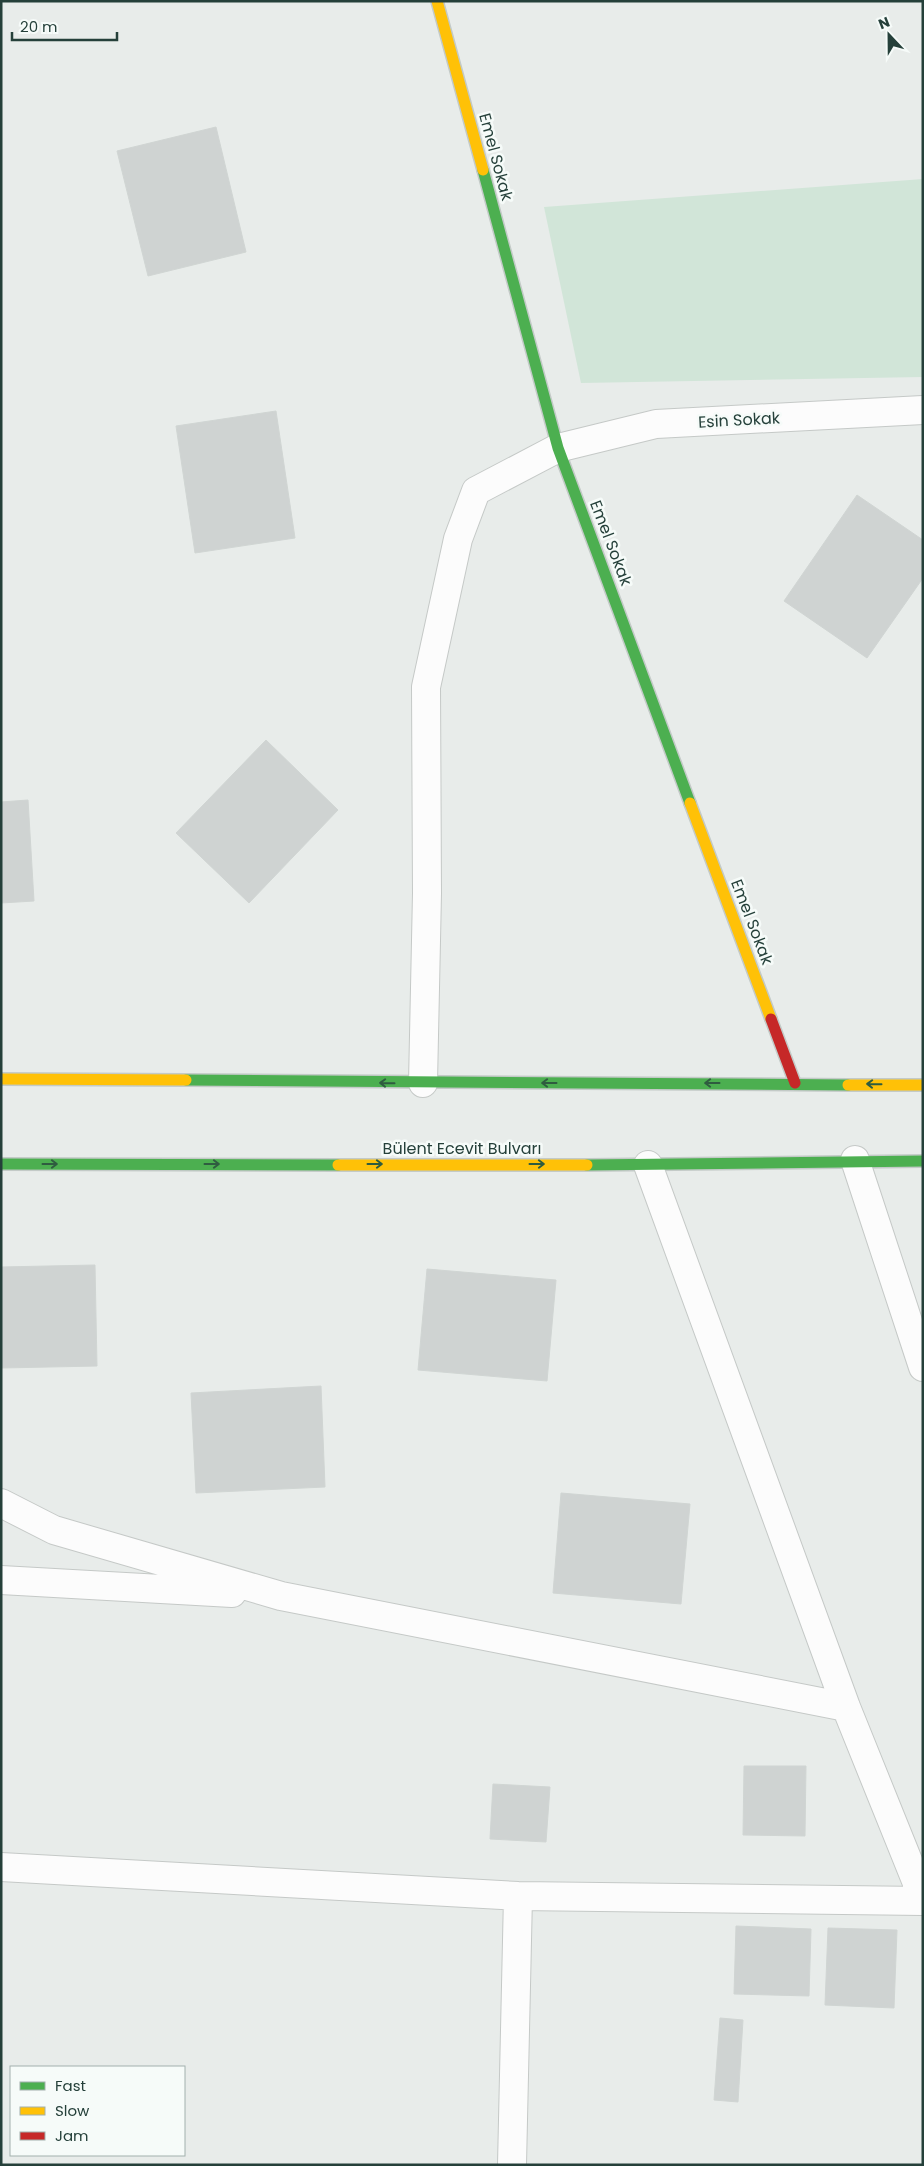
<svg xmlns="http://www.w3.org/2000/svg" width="924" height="2166" font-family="Poppins,sans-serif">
<rect width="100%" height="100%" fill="#e8ecea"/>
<path fill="#d1e5d8" d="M923,179v198l-342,6 -37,-176z"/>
<path fill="#cfd3d2" stroke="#d0d5d3" d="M216,127l30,125 -98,24 -31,-125z
M276,411l19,127 -100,15 -19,-127z
M857,495l66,45v38l-56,80 -83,-57z
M266,740l72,70 -89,93 -73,-70z
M28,800l6,101 -33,2v-101z
M95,1265l2,101 -96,2v-101z
M427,1269l129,11 -9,101 -129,-11z
M321,1386l4,101 -129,6 -5,-100z
M561,1493l129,11 -9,100 -128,-11z
M744,1766h62l-1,70 -62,-1z
M493,1784l57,3 -4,55 -56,-3z
M736,1926l75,3 -2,67 -75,-2z
M828,1928l69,2 -3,78 -69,-3z
M720,2018l23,2 -5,82 -24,-2z"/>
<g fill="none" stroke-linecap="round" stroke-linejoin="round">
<g stroke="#c5c9c7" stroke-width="30">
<path id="street" d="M423,1083l4,-190 -1,-206 32,-148 18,-48 82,-43 98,-24 267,-14
M855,1160l68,207
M648,1165l198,542 77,191
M1,1503l53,27 227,66 565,111
M1,1580l231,13
M1,1867l517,29 405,5
M512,2165l6,-269"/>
</g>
<g stroke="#c3cac7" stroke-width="14">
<path id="fast" d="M483,170l75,278 132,355
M186,1080l662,5
M1,1164l337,1
M587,1165l336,-4"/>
</g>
<g stroke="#c3cac7" stroke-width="14">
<path id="slow" d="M437,1l46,169
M690,803l81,216
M1,1079l185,1
M848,1085h75
M338,1165h249"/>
</g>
<g stroke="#c3cac7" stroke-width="14">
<path id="jam" d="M771,1019l24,64"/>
</g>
<use href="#street" stroke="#fcfcfc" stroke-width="28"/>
<use href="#fast" stroke="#4caf50" stroke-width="11"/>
<use href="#slow" stroke="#ffc107" stroke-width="11"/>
<use href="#jam" stroke="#c62828" stroke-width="11"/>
</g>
<defs><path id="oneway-shaft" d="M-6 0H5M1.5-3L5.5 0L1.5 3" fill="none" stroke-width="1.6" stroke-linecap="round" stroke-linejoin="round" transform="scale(1.25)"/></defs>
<g stroke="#2f5c40">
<use href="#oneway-shaft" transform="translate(387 1083) rotate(-179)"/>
<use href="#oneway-shaft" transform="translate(549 1083) rotate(180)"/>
<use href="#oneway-shaft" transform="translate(712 1083) rotate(180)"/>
<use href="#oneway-shaft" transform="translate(874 1084) rotate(-179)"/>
<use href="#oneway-shaft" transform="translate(50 1164)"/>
<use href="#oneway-shaft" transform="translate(212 1164)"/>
<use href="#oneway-shaft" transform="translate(375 1164)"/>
<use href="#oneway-shaft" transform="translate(537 1164)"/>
</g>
<g text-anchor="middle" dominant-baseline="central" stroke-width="5" stroke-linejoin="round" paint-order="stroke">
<g font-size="16" fill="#25403a" stroke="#f6fbf9">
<text transform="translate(496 157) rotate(75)">Emel Sokak</text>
<text transform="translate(739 420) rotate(-3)">Esin Sokak</text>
<text transform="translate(611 543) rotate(69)">Emel Sokak</text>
<text transform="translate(752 922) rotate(69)">Emel Sokak</text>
<text x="462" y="1148">Bülent Ecevit Bulvarı</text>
</g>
</g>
<rect width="924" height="2166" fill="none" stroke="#25403a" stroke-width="5"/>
<rect x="10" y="2066" width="175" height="90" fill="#f6fbf9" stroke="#a2b0ad"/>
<rect x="20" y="2082" width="25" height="8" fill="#4caf50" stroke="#a2b0ad"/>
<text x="55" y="2091" font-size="15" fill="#25403a">Fast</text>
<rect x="20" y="2107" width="25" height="8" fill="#ffc107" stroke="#a2b0ad"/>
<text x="55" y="2116" font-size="15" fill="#25403a">Slow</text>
<rect x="20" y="2132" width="25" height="8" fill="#c62828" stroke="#a2b0ad"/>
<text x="55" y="2141" font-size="15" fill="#25403a">Jam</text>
<g transform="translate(889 35) rotate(338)" stroke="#f6fbf9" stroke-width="4" paint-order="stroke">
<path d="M0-4L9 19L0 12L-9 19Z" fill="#25403a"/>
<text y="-8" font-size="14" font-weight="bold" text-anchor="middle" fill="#25403a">N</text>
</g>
<path d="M12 32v8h105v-8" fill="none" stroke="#25403a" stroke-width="2.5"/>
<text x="20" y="32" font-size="15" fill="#25403a" stroke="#f6fbf9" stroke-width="4" paint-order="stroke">20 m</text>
</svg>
